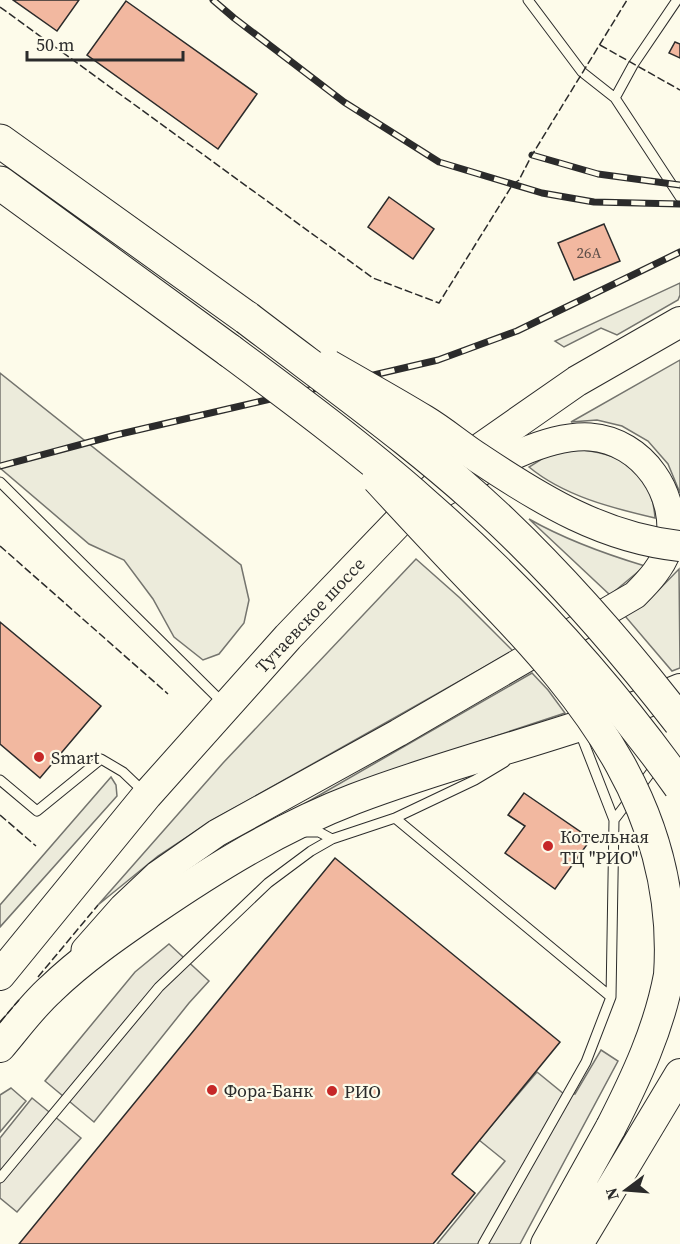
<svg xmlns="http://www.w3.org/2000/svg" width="680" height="1244" font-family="'Source Serif 4',serif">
<rect width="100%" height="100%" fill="#fdfbea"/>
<path fill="#ecebdb" stroke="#74746e" stroke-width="1.5" d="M680,283v12l-2,5 -61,35 -16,-7 -37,19 -9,-6z
M680,360v133l-12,-29 -20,-23 -26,-15 -25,-6 -26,2z
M0,373l241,192 8,35 -5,23 -25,31 -16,6 -29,-23 -21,-38 -29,-39 -35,-16 -89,-76z
M573,449c46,4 78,16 82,69 -43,-10 -91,-22 -126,-51l16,-10z
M529,519c37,21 76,35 116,47l-35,29z
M416,559l44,39 53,53 -300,169 -55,36 -60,49 125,-142z
M679,569l1,99 -8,3 -47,-55 23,-15z
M532,673l16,17 17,23 -166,55 -95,36z
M111,777l5,8 1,11 -117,131v-22z
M11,1088l15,13 -26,31v-37z"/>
<path fill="#eceadb" stroke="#74746e" stroke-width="1.5" d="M169,944l40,37 -20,22 -95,119 -49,-41 90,-109z
M601,1050l17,11 -98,183h-83l68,-83 -26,-21 58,-68 27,22h11z
M32,1098l49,40 -64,74 -17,-14v-60z"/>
<path fill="#f2b8a0" stroke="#2b2b2b" stroke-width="1.5" d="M13,0h66l-22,31z
M126,1l131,93 -39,55 -131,-94z
M675,42l5,2v14l-11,-5z
M389,197l45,32 -21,30 -45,-32z
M604,224l16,37 -46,19 -16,-37z
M0,622l101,84 -61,72 -40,-34z
M524,793l67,46 -36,50 -50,-36 20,-27 -17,-11z
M335,858l225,184 -108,132 23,19 -42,51h-414z"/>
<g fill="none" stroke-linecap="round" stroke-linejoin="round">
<g stroke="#2b2b2b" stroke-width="11">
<path id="lane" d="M528,0l54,72 33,26
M677,0l-44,65 -18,33 65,99
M0,482l224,222
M0,780l37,31 64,-52 22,13 21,20
M639,788l12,-16 10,-4
M395,818l80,-38 30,-18
M614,820l16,-21
M305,832h14l13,7
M0,1178l159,-191 109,-104 43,-32 21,-12 63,-21 216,179
M483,1244l103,-182 25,-65 3,-177 -35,-90"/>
</g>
<g stroke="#2b2b2b" stroke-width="29">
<path id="secondary" d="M85,950l38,-43 34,-32 60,-42 181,-100 237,-138c15,-15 27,-28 34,-48 11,-52 -26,-106 -79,-110 -47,-3 -108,34 -148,57"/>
</g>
<g stroke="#2b2b2b" stroke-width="32">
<path id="primary" d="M0,975l147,-180 141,-158 117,-122 63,-58 109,-76 103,-59
M0,1047c17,-20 32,-41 51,-58 30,-29 66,-54 101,-78 63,-43 129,-84 202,-112 107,-41 220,-65 326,-110
M546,1244l65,-117
M578,1244l102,-170"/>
</g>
<g stroke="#2b2b2b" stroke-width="35">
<path id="highway" d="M0,141l247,177
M0,183l230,168"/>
</g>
<use href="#lane" stroke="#fdfbea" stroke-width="9"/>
<use href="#secondary" stroke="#fdfbea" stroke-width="27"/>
<use href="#primary" stroke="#fdfbea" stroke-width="30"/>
<use href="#highway" stroke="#fdfbea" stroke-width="33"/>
<g stroke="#2b2b2b" stroke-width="7">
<path id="rail" d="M213,0l21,18 110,84 95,60 103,31 52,9 86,2
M532,155l66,19 82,11
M0,466l116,-31 322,-75 79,-29 163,-79"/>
</g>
<use href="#rail" stroke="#fdfbea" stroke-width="4.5" stroke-dasharray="14" stroke-linecap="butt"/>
<g stroke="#2b2b2b" stroke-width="32" stroke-linecap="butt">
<path id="primary-bridge" d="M329,365c31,18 64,36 95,55 20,12 37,27 56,39 63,42 124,79 200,87
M377,479c36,39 72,78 109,116 103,106 194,219 183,380 -10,54 -33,103 -58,152"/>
</g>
<g stroke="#2b2b2b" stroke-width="35" stroke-linecap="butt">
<path id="highway-bridge" d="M247,318c86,66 176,129 255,204 65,62 123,129 178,200
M230,351c66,49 132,98 193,152 97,85 183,179 257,283"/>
</g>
<use href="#primary-bridge" stroke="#fdfbea" stroke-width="30"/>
<use href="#highway-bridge" stroke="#fdfbea" stroke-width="33"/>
<path stroke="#2b2b2b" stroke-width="1.5" stroke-dasharray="8 3" stroke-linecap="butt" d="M0,7l373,271 66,25 74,-119 6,-4 13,-25 95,-155
M600,45l80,45
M0,546l168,148
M0,815l36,31
M38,977l60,-72
M0,1022l19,-22"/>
</g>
<g fill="#c62828" stroke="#fdfbea" stroke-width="2">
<circle cx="39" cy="757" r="6"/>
<circle cx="548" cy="846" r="6"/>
<circle cx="212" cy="1090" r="6"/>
<circle cx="332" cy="1091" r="6"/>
</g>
<g text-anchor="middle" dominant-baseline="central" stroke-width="4.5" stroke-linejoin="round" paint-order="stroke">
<g font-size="15" fill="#5d4e48">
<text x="589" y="252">26А</text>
</g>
<g font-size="18" fill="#2b2b2b" stroke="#fdfbea">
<text transform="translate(310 615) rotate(-47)">Тутаевское шоссе</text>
</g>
<g font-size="18" fill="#2b2b2b" stroke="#fdfbea" text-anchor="start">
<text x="51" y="757">Smart</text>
<text x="560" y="836">Котельная<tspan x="560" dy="21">ТЦ "РИО"</tspan></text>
<text x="224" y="1090">Фора-Банк</text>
<text x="344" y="1091">РИО</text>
</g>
</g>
<g transform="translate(626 1190) rotate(254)" stroke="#fdfbea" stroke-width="4.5" paint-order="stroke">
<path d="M0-4.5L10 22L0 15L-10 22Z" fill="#2b2b2b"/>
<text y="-9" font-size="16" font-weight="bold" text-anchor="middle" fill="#2b2b2b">N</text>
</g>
<path d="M27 51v9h156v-9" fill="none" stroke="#2b2b2b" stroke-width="3"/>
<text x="36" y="51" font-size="18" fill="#2b2b2b" stroke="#fdfbea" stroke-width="4.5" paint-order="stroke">50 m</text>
</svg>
